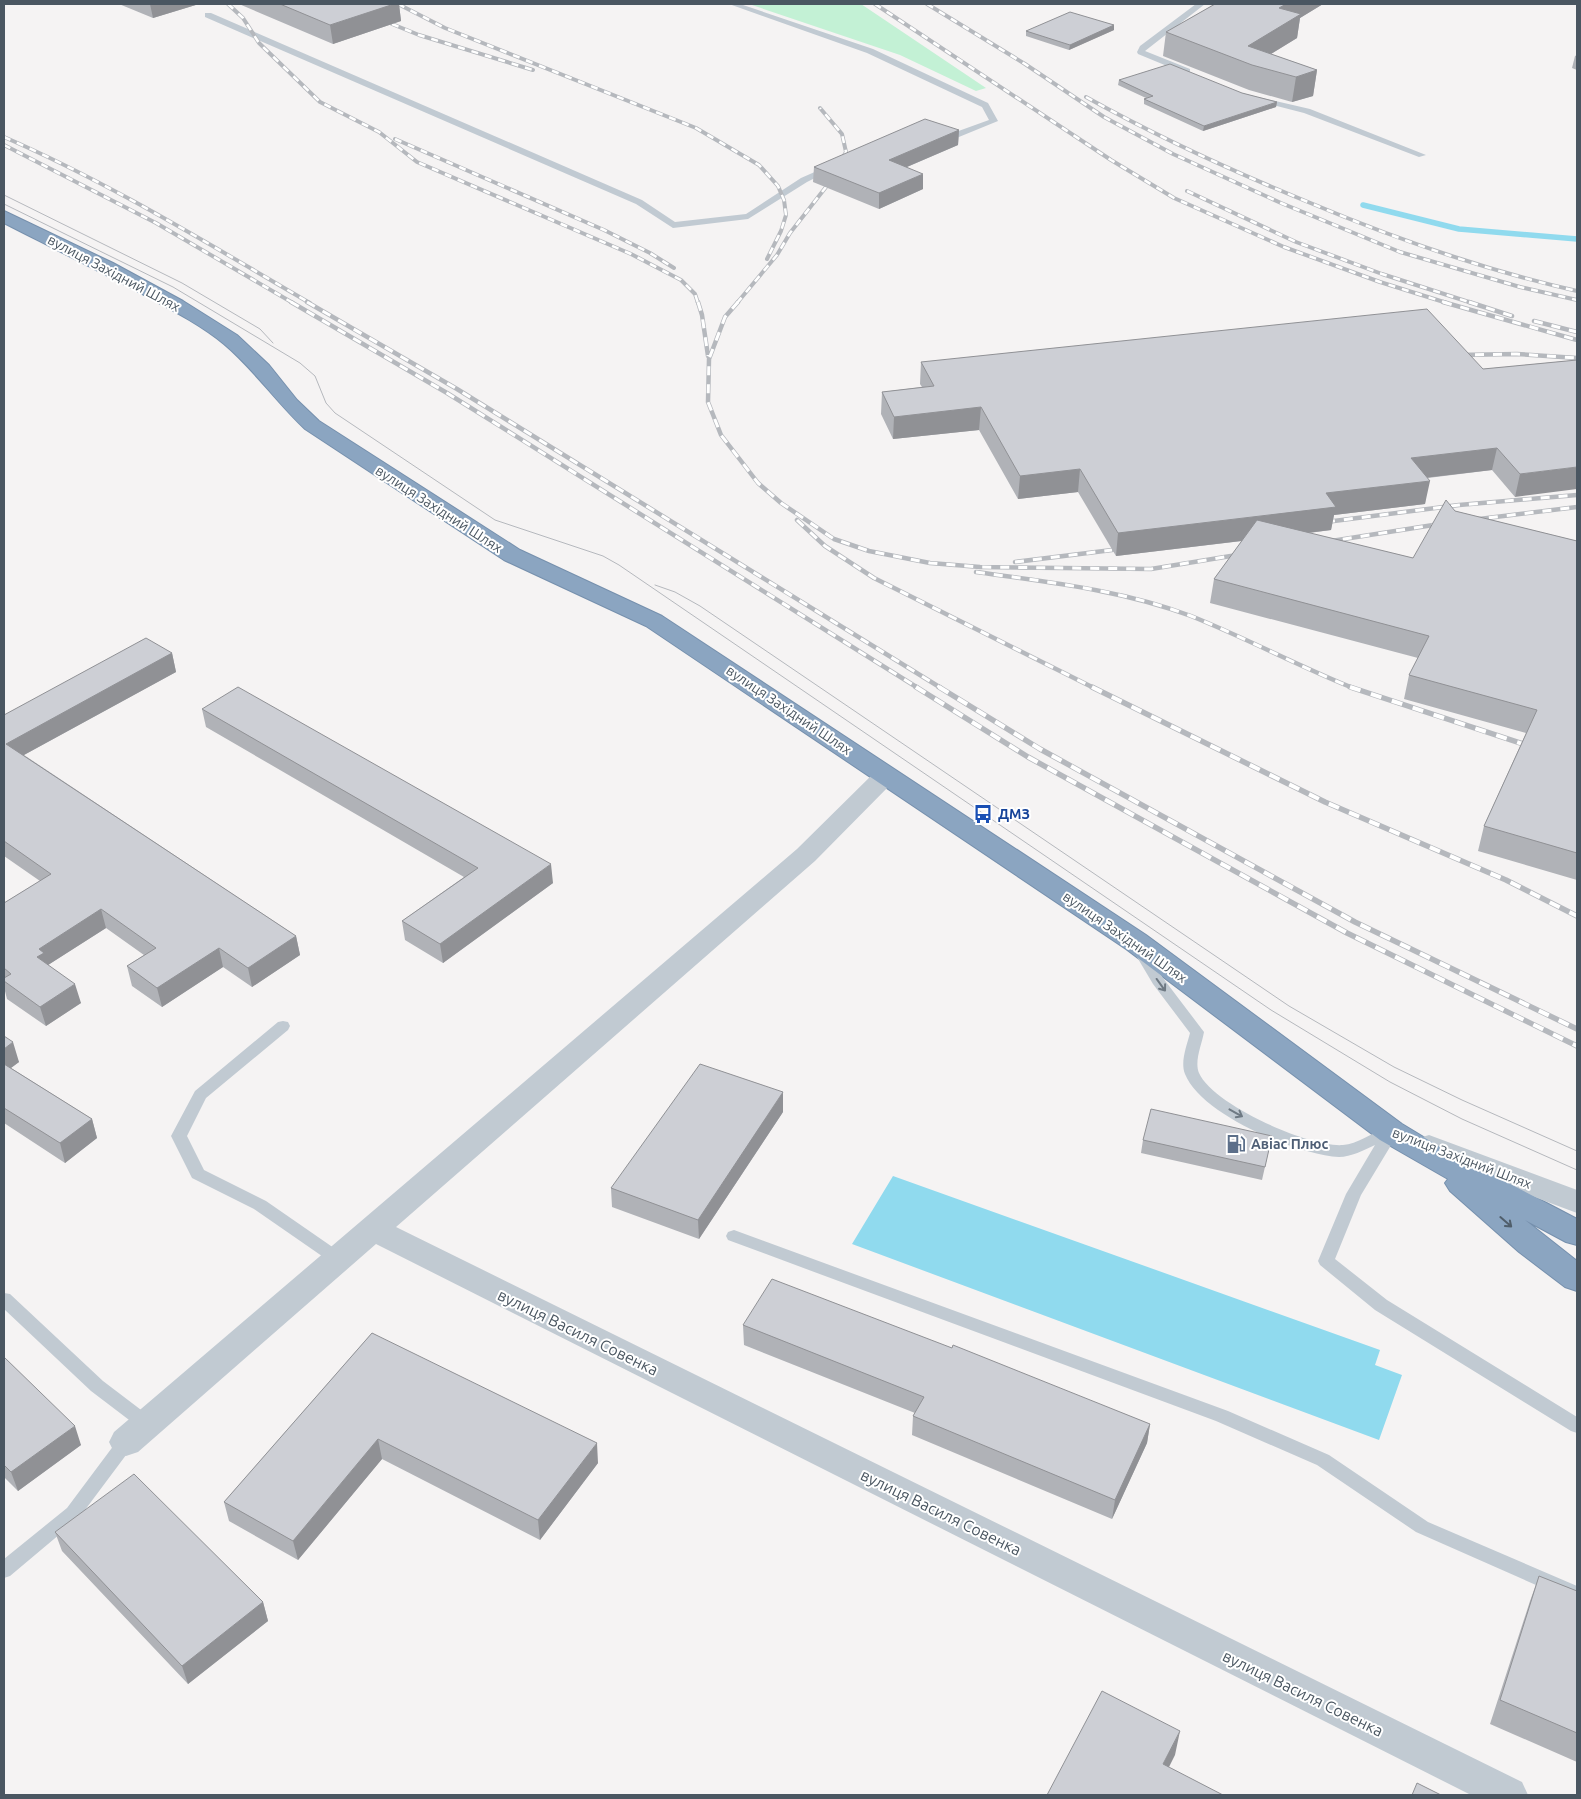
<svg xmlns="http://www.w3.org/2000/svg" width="1581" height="1799" font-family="Ubuntu,sans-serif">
<rect width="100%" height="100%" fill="#f5f3f3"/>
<path fill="#c3f1d5" d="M749,4h112l125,84 -10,3 -76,-36z"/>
<path fill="#90daee" d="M893,1176l487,174 -5,15 27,10 -23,65 -527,-196z"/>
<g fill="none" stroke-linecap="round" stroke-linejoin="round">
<path stroke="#90daee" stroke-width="5.5" d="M1363,205l96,24 118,10"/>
<g stroke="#7690ad" stroke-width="2">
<path id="highway" d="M4,211l109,52 70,38 54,34 32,30 28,35 22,21 201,129 142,66 484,319 256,189 38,23 137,72v26l-11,-3 -41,-22 52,41v30l-12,-4 -46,-35 -69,-61 -5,-8 3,-4 -68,-39 -254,-191 -480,-323 -142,-66 -199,-131c-29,-27 -51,-60 -81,-85 -23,-19 -52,-34 -78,-48 -47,-25 -95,-49 -142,-73z"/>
</g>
<path fill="#c1cad2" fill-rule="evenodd" d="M729,4h11l133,45 115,54 10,18 -44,18 -16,-4v-4l15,2 36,-13 -7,-13 -115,-54z
M1196,4h9l-60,47 45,18v4h-6l-46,-19 -1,-2 3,-6z
M205,13h6l431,187 33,22 71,-8 55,-36 25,-11 7,2 -26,13 -59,37 -75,9 -37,-24 -431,-187z
M1258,97l52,12 116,46 -7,2 -115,-44 -46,-12z
M1141,947l5,2 17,29 41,54c-2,12 -10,29 -5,41 14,32 111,75 144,72 14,-1 29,-12 43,-17l5,-2 5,2 3,4 -38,63 -26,64 52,41 190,117v16l-6,-2 -196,-121 -55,-45 -2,-4 28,-67 29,-49c-11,5 -24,12 -36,12 -41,-2 -138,-42 -154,-83 -5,-12 2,-29 5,-41l-37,-49 -19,-32 2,-3z
M283,1021l5,1 2,4 -2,4 -82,68 -19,38 17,34 62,31 78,54 2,4 -2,4 -6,2 -6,-2 -78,-54 -62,-31 -21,-42 24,-45 83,-69z
M734,1230l494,181 101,44 99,67 149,64v17l-161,-71 -99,-67 -101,-44 -488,-181 -2,-4 2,-4z
M4,1293l6,1 93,87 50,38 3,5 -3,5 -6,2 -6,-2 -50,-38 -87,-82z
M126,1435l6,2 3,5 -3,5 -53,71 -69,58 -6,2v-19l63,-51 53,-71z"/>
<path fill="#c1cad2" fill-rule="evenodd" d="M886,767l9,3 3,5 -3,5 -80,81 -419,366 1126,555 6,13h-57l-1095,-551 -238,208 -12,4 -12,-4 -5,-10 5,-10 683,-583 80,-79z
M1429,1135l148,55v23l-158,-59 -5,-8 5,-8z"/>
<use href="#highway" fill="#8ba5c1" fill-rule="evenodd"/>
<path stroke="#b5b8bd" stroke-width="1" d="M4,195l178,88 78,46 13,14
M4,204l169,83 127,76 15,13 11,27 9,10 160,107 108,36 16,9 652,445 119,72 72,37 115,51
M655,585l20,7 25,14 589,400 105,61 68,33 115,51"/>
<g stroke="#b5b8bd" stroke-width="4">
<path id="rail-far2" d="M228,4l15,14 16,25 61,59 59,30 38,30 214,92 50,26 14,14 3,9
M398,4l47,24 251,100 63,37 19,21 6,14 2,15 -5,16 -14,28
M875,4l236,156 63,38 110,49 96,35 67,21
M927,4l98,60 79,53 69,37 108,49 119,49 120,35 57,13
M392,24l27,11 114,35
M1086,97c72,40 146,74 222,105 88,37 176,68 269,89
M4,137c106,46 206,108 306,166
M395,139l209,91 46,23 24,15
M4,145l152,78 137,80
M1187,191l109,51 86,32 90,29
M737,303l40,-48 13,-22 36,-46 20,-35 -4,-18 -22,-26"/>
</g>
<g stroke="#b5b8bd" stroke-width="4.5">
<path id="rail-far1" d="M291,302l156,91 471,295
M307,302l150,87 484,299
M698,302l4,13 6,41
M738,302l-13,15 -16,42 -1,43 13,33 37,48 23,20 53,36 35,12 61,12 50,4 171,2 92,-15
M1443,302l134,38
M1469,302l43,14
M1534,321l43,11
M1457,355l60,-1 60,4
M797,520l28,26 49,32 220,110
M1471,520l106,-13
M1326,522l133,-17 118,-10
M1325,542l121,-19
M1015,562l97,-12
M976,572c72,10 146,18 215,44 55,22 107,50 162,72"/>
</g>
<g stroke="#b5b8bd" stroke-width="5.5">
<path id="rail" d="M916,687l112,70 319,176 230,113
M939,687l101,62 315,173 222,107
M1092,687l233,115 181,78 71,36
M1350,687l176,58"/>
</g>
<use href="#rail-far2" stroke="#fff" stroke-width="2.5" stroke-dasharray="7" stroke-linecap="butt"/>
<use href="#rail-far1" stroke="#fff" stroke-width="3" stroke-dasharray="9" stroke-linecap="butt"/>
<use href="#rail" stroke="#fff" stroke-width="4" stroke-dasharray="11" stroke-linecap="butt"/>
</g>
<path fill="#b0b2b7" d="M119,4h80l-46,14z
M239,4h160l2,17 -68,23z
M1215,4h108l-23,14 -3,20 -26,16 46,16 -4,26 -21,6 -43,-12 -86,-34 3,-24z
M1114,25v5l-45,20 -43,-14v-5z
M1577,55v15l-5,-2 3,-12z
M1119,80l123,13 35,9 -1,5 -73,24 -59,-27v-5l2,-1 -28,-13z
M959,130l-1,15 -51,22 16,22 -44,20 -66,-27 1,-15z
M1577,360l-62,137 -23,-27 -64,8 -3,26 -91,11 -3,15 -22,3 104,25 42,-47 122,30v339l-99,-29 6,-25 42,-93 -122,-34 5,-24 9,-17 -208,-55 4,-24 28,-38 -126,15 -38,-64 -60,7 -39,-69 -86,9 -12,-25 1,-22 40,-5 -2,-3 1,-22 562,7z
M172,653l4,19 -152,83 272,181 4,19 -48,32 -29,-20 -61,40 -30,-21 -5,-20 17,-11 -38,-27 -58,37 33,38 -35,23 -39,-27 -3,-12v-84l36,-22 -36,-25v-141z
M202,709l351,174 -110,80 -38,-23 -3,-19 62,-44 -258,-150z
M4,1036l15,26 -8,6 81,51 5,19 -32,25 -61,-40z
M783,1112l-84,127 -87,-32 -1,-19z
M1143,1140l126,9 -7,31 -121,-27z
M743,1325l209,23 198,76 -3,19 -35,76 -200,-84 1,-19 2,-3 -171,-68z
M372,1333l226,130 -58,77 -158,-81 -84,101 -69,-39 -5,-19z
M4,1357l77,88 -63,46 -14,-14z
M55,1532l208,70 5,19 -80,63 -126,-133z
M1539,1576l38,15v171l-87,-38 40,-123z"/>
<path fill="#909195" d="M150,4h49l-46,14z
M394,4h5l2,17 -68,23 -3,-19z
M1286,4h37l-23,14 -3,20 -44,27 -5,-19 31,-38z
M1114,25v5l-45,20 1,-5z
M1317,70l-4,26 -21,6 4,-25z
M1277,102l-1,5 -73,24 1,-5z
M959,130l-1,15 -70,30 1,-15z
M923,174v15l-44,20v-16z
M981,407l-2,23 -86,9 1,-22z
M1497,448l-5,22 -86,10 5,-22z
M1577,467v22l-62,8 5,-23z
M1080,469l-2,23 -60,7 2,-23z
M1430,481l-5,23 -91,11 -3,15 -215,26 2,-23 208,-40z
M172,653l4,19 -165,90 -5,-18z
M551,864l2,19 -110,80 -3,-19z
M101,909l5,19 -58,37 -11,-8 2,-8z
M296,936l4,19 -48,32 -4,-19z
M219,948l4,19 -61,40 -5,-19z
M75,984l6,19 -35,23 -6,-19z
M13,1042l6,20 -15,11v-24z
M783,1092v20l-84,127 -1,-19z
M92,1119l5,19 -32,25 -5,-20z
M1150,1424l-3,19 -35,76 3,-19z
M75,1426l6,19 -63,46 -7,-19z
M378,1439l4,20 -84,101 -5,-19z
M597,1443l1,20 -58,77 -2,-20z
M263,1602l5,19 -80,63 -6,-18z
M1180,1731l-5,24 -17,34 5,-25z"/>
<path fill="#cdcfd5" stroke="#909195" d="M280,4h114l-64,21z
M1215,4h71l-7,4 22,6 -53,32 69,24 -21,7 -44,-12 -86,-33z
M1070,12l44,13 -44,20 -44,-14z
M1170,64l72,29 35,9 -73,24 -60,-27 9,-3 -34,-16z
M925,119l34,11 -70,30 34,14 -44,19 -65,-26z
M1427,309l56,60 94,-9v107l-57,7 -23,-26 -86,10 19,23 -104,12 10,14 -218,26 -38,-64 -60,7 -39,-69 -87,10 -12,-25 52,-6 -13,-24z
M1446,500l9,11 122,30v312l-93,-27 53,-116 -128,-35 20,-39 -215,-57 43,-59 156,38z
M146,638l26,15 -166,91 290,192 -48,32 -29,-20 -62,40 -30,-22 29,-18 -55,-39 -62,40 5,4 -7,4 38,27 -35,23 -36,-26v-3l7,-4 -7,-6v-65l47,-29 -47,-33v-126z
M238,687l313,177 -111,80 -38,-23 76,-53 -276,-159z
M4,1036l9,6 -9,7z
M4,1064l88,55 -32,24 -56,-35z
M700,1064l83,28 -85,128 -87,-32z
M1151,1109l121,27 -7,31 -122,-27z
M772,1279l180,69 1,-3 197,79 -35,76 -202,-84 11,-19 -181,-72z
M372,1333l225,110 -59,77 -160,-81 -85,102 -69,-39z
M4,1357l71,69 -64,46 -7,-7z
M134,1474l129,128 -81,64 -127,-134z
M1539,1576l38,15v142l-77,-33z
M1102,1691l78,40 -17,33 60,31h-176z
M1417,1783l24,12h-29z"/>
<defs><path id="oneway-shaft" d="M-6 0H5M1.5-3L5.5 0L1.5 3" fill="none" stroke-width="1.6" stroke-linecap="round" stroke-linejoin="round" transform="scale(1.25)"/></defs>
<g stroke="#6e7983">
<use href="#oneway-shaft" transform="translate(1161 985) rotate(54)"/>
<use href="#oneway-shaft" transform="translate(1236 1113) rotate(29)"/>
</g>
<use stroke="#505e6b" href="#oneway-shaft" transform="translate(1506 1222) rotate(41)"/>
<defs>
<g id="bus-bare" transform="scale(1.5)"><path d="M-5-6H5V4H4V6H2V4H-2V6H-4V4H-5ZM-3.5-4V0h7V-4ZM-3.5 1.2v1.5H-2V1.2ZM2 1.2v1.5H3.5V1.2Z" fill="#1a4fb4" stroke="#fff" stroke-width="2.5" paint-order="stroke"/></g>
<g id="fuel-bare" transform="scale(1.5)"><path d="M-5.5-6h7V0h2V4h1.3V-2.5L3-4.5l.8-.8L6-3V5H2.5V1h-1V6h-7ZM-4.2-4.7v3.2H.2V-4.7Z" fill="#5c6f8a" stroke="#fff" stroke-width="2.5" paint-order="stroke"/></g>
</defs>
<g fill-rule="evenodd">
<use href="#bus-bare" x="983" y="814"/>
<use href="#fuel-bare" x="1236" y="1144"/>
</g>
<g text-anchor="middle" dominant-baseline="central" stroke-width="4" stroke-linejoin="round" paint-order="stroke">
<g font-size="14" fill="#4a5661" stroke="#fff">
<text transform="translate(114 273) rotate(28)">вулиця Західний Шлях</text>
<text transform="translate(439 509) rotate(33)">вулиця Західний Шлях</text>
<text transform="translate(789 710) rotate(34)">вулиця Західний Шлях</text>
<text transform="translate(1125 937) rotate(35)">вулиця Західний Шлях</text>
<text transform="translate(1462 1158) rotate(21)">вулиця Західний Шлях</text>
</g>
<g font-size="14" font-weight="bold" fill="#164399" stroke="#fff" text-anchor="start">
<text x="998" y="814">ДМЗ</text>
</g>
<g font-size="14" font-weight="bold" fill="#4e5e75" stroke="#fff" text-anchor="start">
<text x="1251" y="1144">Авіас Плюс</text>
</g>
<g font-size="16" fill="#4a5661" stroke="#fff">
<text transform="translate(578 1332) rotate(26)">вулиця Василя Совенка</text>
<text transform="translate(941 1512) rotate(26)">вулиця Василя Совенка</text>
<text transform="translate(1303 1693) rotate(26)">вулиця Василя Совенка</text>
</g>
</g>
<rect width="1581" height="1799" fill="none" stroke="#4a5661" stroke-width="10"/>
</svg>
